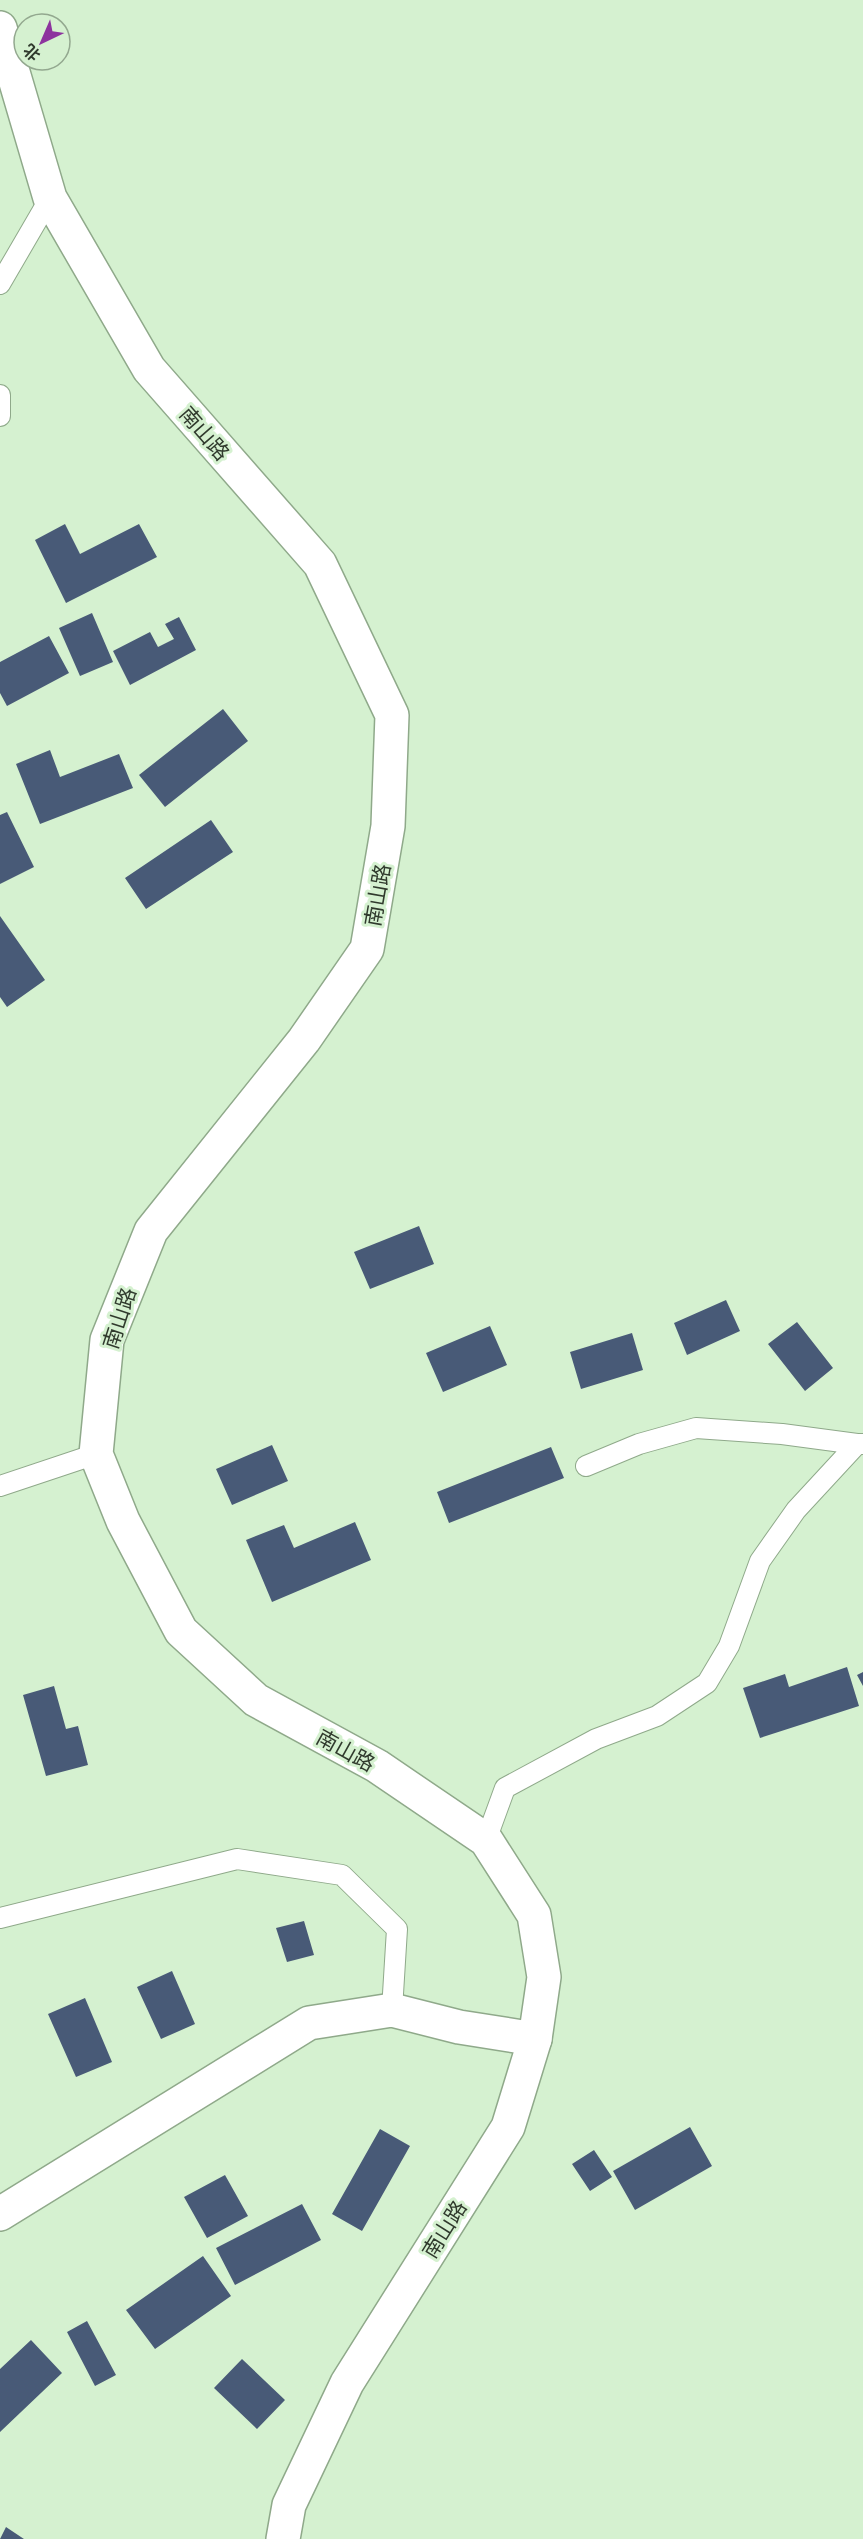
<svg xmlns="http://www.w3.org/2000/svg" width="863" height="2539" font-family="'Noto Serif','Noto Sans SC',serif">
<rect width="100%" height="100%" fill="#d5f1d0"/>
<path fill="#485a77" d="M65,524l15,30 59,-30 18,33 -91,46 -31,-63z
M92,613l21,49 -33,14 -21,-48z
M179,617l17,33 -66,35 -17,-34 37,-19 8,15 16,-8 -9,-15z
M49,636l20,37 -62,33 -7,-13v-31z
M223,709l25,32 -83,66 -26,-32z
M50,750l10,27 59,-23 14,34 -93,36 -24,-60z
M7,812l27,55 -34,17v-69z
M211,820l22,32 -87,57 -21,-31z
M0,916l45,64 -38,27 -7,-10z
M419,1226l15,38 -64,25 -16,-37z
M726,1300l14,31 -53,24 -13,-32z
M797,1322l36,46 -28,23 -37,-47z
M490,1326l17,39 -64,27 -17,-39z
M632,1333l11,37 -62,19 -11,-37z
M272,1445l16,36 -56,24 -16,-36z
M551,1447l13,31 -115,45 -12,-31z
M355,1522l16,38 -99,42 -26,-62 38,-15 10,23z
M847,1667l12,39 -99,32 -17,-50 42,-14 4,13z
M863,1672v14l-6,-11z
M54,1686l12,43 12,-3 10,39 -42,11 -23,-81z
M304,1921l10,34 -27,7 -11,-34z
M172,1971l23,53 -34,15 -24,-52z
M85,1998l27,64 -36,15 -28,-63z
M690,2127l22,39 -77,44 -22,-39z
M380,2129l30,17 -48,85 -30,-17z
M594,2150l18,27 -22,14 -18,-27z
M225,2175l23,41 -41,22 -23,-41z
M302,2204l19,36 -86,45 -19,-37z
M203,2256l28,40 -76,53 -29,-39z
M87,2321l29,54 -21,11 -28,-54z
M31,2340l31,33 -62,59v-63z
M242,2359l43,41 -28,29 -43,-41z
M6,2527l18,12h-24z"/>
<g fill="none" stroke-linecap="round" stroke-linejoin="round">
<g stroke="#8fa98a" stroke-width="22">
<path id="service" d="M0,284l50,-86
M0,395v21
M586,1466l53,-22 57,-16 86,6 75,10
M0,1486l96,-32
M486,1840l19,-52 91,-49 61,-23 50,-33 22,-37 31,-85 36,-51 61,-66h6
M0,1918l237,-59 105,16 55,54 -5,81"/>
</g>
<g stroke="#8fa98a" stroke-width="36">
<path id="minor" d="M0,2214l309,-191 83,-13 67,17 76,12"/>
</g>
<g stroke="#8fa98a" stroke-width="36">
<path id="tertiary" d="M0,28l50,170 99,171 171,195 72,151 -4,111 -21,123 -63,91 -153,191 -44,109 -11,114 27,67 58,110 75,69 121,66 109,74 48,75 10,62 -9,62 -27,88 -161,256 -58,122 -6,34"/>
</g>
<use href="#service" stroke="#fff" stroke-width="20"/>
<use href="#minor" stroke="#fff" stroke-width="33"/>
<use href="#tertiary" stroke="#fff" stroke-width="33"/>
</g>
<g text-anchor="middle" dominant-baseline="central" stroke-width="6" stroke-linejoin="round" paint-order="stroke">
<g font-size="21" fill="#303a2d" stroke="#d5f1d0">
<text transform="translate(205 433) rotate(49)">南山路</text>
<text transform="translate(377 895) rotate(-80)">南山路</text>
<text transform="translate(119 1318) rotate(-72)">南山路</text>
<text transform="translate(346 1750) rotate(29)">南山路</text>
<text transform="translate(444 2229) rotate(-58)">南山路</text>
</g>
</g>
<g transform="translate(42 42) rotate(224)"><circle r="28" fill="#d5f1d0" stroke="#93a88f" stroke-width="1.5"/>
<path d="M0-4.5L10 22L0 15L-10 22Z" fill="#8d339e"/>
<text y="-9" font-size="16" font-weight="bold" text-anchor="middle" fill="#303a2d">北</text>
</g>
</svg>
